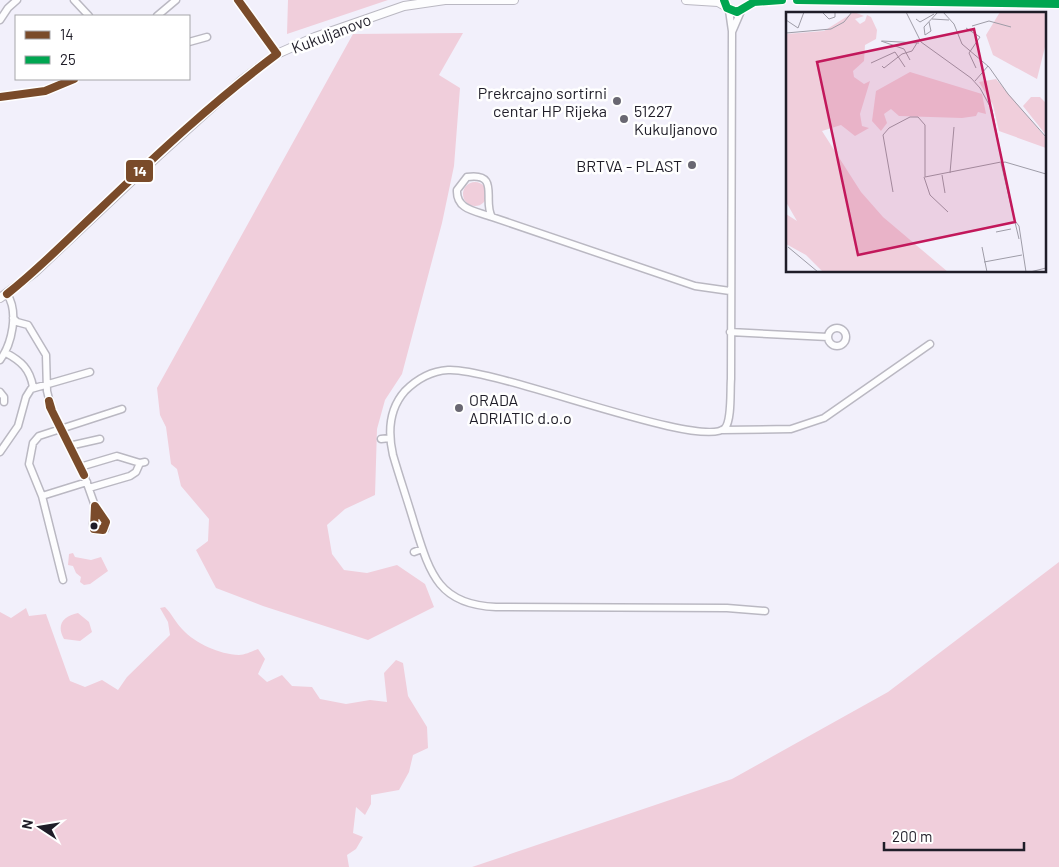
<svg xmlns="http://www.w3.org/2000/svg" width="1059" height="867" font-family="Barlow,sans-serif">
<rect width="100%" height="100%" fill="#f2f0fb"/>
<path fill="#f0cedb" d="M288,0h100l-101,34z
M463,33l-24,42 21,13 -6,78 -12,57 -40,151 -17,26 -8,29 -2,66 -30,14 -18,16 5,29 12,16 23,3 30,-8 28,19 9,23 -66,33 -105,-34 -47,-18 -20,-38 12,-9 1,-22 -28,-33 -4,-17 -6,-5 -5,-37 -6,-12 -3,-27 196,-354z
M463 194a12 12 0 1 1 24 0a12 12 0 1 1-24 0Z
M73,553l2,4 16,3 10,-3 7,14 -18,13 -6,1 -4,-3 1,-5 -5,-4 -3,-7 -5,-1 1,-11z
M1059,562v305h-587l260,-88 156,-87z
M165,607c7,7 11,16 17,22 14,15 37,25 57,26 6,0 14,-4 19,-6l7,10 -7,15 9,8 15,-7 10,11 20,1 8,12 26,5 24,-4 17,2 -3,-29 12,-13 7,3 5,33 19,31 1,21 -15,7 -4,17 -10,18 -28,5v9l-6,11 -9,-8 -3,26 10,4 -7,12 -9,6 2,12h-349v-255l11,6 15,-10 3,8 17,-2 24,67 15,6 17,-7 16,10 9,-13 43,-42 -2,-13 -8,-14z
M78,613l11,9 3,10 -12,9 -16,-2c-8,-14 -1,-23 14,-26z"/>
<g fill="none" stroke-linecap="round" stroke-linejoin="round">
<g stroke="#bab8c2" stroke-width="9">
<path id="minor" d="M74,0l15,16
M238,0l39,54
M729,10l3,21
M741,11l-9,21 -1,347c-1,11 1,41 -6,49 -23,23 -231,-61 -277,-58 -16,1 -31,9 -43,21 -16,18 -17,42 -12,64 7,24 15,47 22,71 15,48 24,79 81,81l231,1 38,3
M157,16l19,-16
M0,20l8,-12 9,-8
M189,42l18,-5
M0,97l45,-6 29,-12
M467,177c34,-5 15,24 25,40 -16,-6 -36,-7 -35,-27z
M492,217l203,69 35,5
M13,318l4,4 11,3 18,30 1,36 5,20 32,64 11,31 11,16 -1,7 -10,1 -2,-5 2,-19
M828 337a9 9 0 1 1 18 0a9 9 0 1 1-18 0Z
M730,332l98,5
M6,353c15,8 24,16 27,34
M0,360c12,-16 19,-48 7,-66
M0,392l4,5v5
M722,430l69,-1 33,-11 106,-74
M381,439l9,-1
M69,446l31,-7
M0,452l18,-26 8,-29 5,-8 59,-17
M80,467l37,-11 23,7 5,-1
M89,488l41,-12 6,-4 4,-9
M42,496l45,-14
M414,552l8,-3
M63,580l-21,-84 -13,-32 4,-21 6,-7 83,-27"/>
</g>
<g stroke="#bab8c2" stroke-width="10">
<path id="major" d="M686,0l32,2 7,4
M724,0l3,8 10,4 17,-10 28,-2
M797,0l262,4
M0,298l34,-25 125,-118 83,-75 35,-26 38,-17 89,-31 41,-6h69"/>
</g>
<use href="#minor" stroke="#fdfdfe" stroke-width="6"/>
<use href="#major" stroke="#fdfdfe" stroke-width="8"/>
<g stroke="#fff" stroke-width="11">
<path id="bus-1" d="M238,0l39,54
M0,97l45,-6 29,-12
M7,294c33,-26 62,-56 93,-85 56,-54 114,-108 177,-155
M49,401l3,10 32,64
M49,401l1,6 34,68
M95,506l11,16 -3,8 -9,-1z"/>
</g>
<g stroke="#fff" stroke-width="11">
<path id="bus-2" d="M724,0l3,8 10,4 17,-10 28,-2
M797,0l262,4"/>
</g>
<use href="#bus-1" stroke="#7a4b2a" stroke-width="8"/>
<use href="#bus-2" stroke="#00a651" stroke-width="8"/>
</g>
<g fill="#696772" stroke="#fff" stroke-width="2">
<circle cx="617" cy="101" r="5"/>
<circle cx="624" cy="119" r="5"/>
<circle cx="692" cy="165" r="5"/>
<circle cx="459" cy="408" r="5"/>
</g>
<circle fill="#1f1d28" stroke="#fff" stroke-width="2" cx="94" cy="526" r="4.5"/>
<g text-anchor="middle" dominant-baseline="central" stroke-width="5" stroke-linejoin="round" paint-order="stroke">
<g font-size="16" fill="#1f1d28" stroke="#fff">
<text transform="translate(331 33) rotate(-21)">Kukuljanovo</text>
</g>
<g font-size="16" fill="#1f1d28" stroke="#fff" text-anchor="end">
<text x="607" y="92">Prekrcajno sortirni<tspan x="607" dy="18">centar HP Rijeka</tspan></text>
<text x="634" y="110" text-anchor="start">51227<tspan x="634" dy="18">Kukuljanovo</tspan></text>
<text x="682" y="165">BRTVA - PLAST</text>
<text x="469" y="399" text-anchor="start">ORADA<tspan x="469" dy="18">ADRIATIC d.o.o</tspan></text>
</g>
</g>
<g transform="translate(786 12)">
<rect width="260" height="260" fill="#f2f0fb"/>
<path d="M68,0l10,4 -9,3 5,5 5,-3 2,-6 4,2 6,13 -1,9 -11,6 -1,16 -11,10 1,6 10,7 6,-3 -10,33 2,12 7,2 -14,8 -14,-11 -19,6 39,61 22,25 65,55h-125l-17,-17 -20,-11v-30l11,7 -11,-19v-168l38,-3zM214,0h46v31l-9,36 -44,-24 -7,-20zM124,60l72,22 4,20 -8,-2 -2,4 -14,2 -63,-2 -8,-7 -7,5 3,9 -6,8 -9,-10 4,-30zM210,67l50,59v10l-47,-17 -6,-26 -14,-23zM245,85h9l6,6v32l-23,-29z" fill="#f0cedb"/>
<path fill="none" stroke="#9e9ca7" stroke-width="1" d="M36,0l7,7 6,-2v-5M120,0l15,30 50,36 9,10 12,22 10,51M157,0l11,12 8,20 27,23 19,27 38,43M130,7l4,3 14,-8M146,7l17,1M0,8l12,8 6,-16M143,10l2,9 -6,4 -1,-8 14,-15M186,14l17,-5 22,6M180,16l14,9 -11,16 7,15M0,21l45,-4 13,-7 8,-10M95,29l23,8 6,11M96,29l37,2M85,51l24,-11 10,15M96,54l2,2 18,-14 10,-3 5,-8M189,69l13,-15M219,150l41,12M219,150l-4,1 18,76M164,161l4,-46M156,163l3,18M138,165l6,18 18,17M107,180l-10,-57 6,-7 21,-11h8l7,8v52l76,-15M229,209l4,5 7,46M210,220l15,-3M2,235l30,25M196,235l5,25M198,250l38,-7M244,260l16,-4"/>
<path fill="#c2185b" fill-opacity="0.15" stroke="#c2185b" stroke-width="2.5" d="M188,17l41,193 -157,33 -41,-193z"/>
<rect width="260" height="260" fill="none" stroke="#1f1d28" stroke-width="2.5"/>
</g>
<rect stroke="#fff" stroke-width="2" x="125" y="159" width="29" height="24" rx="5" fill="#7a4b2a"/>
<g font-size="14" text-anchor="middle" font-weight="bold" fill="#fff">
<text x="140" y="176">14</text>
</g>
<rect x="15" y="15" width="175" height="65" fill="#ffffff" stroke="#a5a5a9"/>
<rect x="25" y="31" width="25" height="8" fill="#7a4b2a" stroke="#a5a5a9"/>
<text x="60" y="40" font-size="15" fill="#1f1d28">14</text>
<rect x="25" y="56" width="25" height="8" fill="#00a651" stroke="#a5a5a9"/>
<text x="60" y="65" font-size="15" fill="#1f1d28">25</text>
<g transform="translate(40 827) rotate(282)" stroke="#ffffff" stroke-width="4" paint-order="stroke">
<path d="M0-4L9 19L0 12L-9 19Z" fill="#1f1d28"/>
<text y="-8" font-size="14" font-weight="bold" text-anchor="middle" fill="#1f1d28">N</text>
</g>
<path d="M884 842v8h140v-8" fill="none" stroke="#1f1d28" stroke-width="2.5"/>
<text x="892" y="842" font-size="15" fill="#1f1d28" stroke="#ffffff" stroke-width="4" paint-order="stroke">200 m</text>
</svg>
